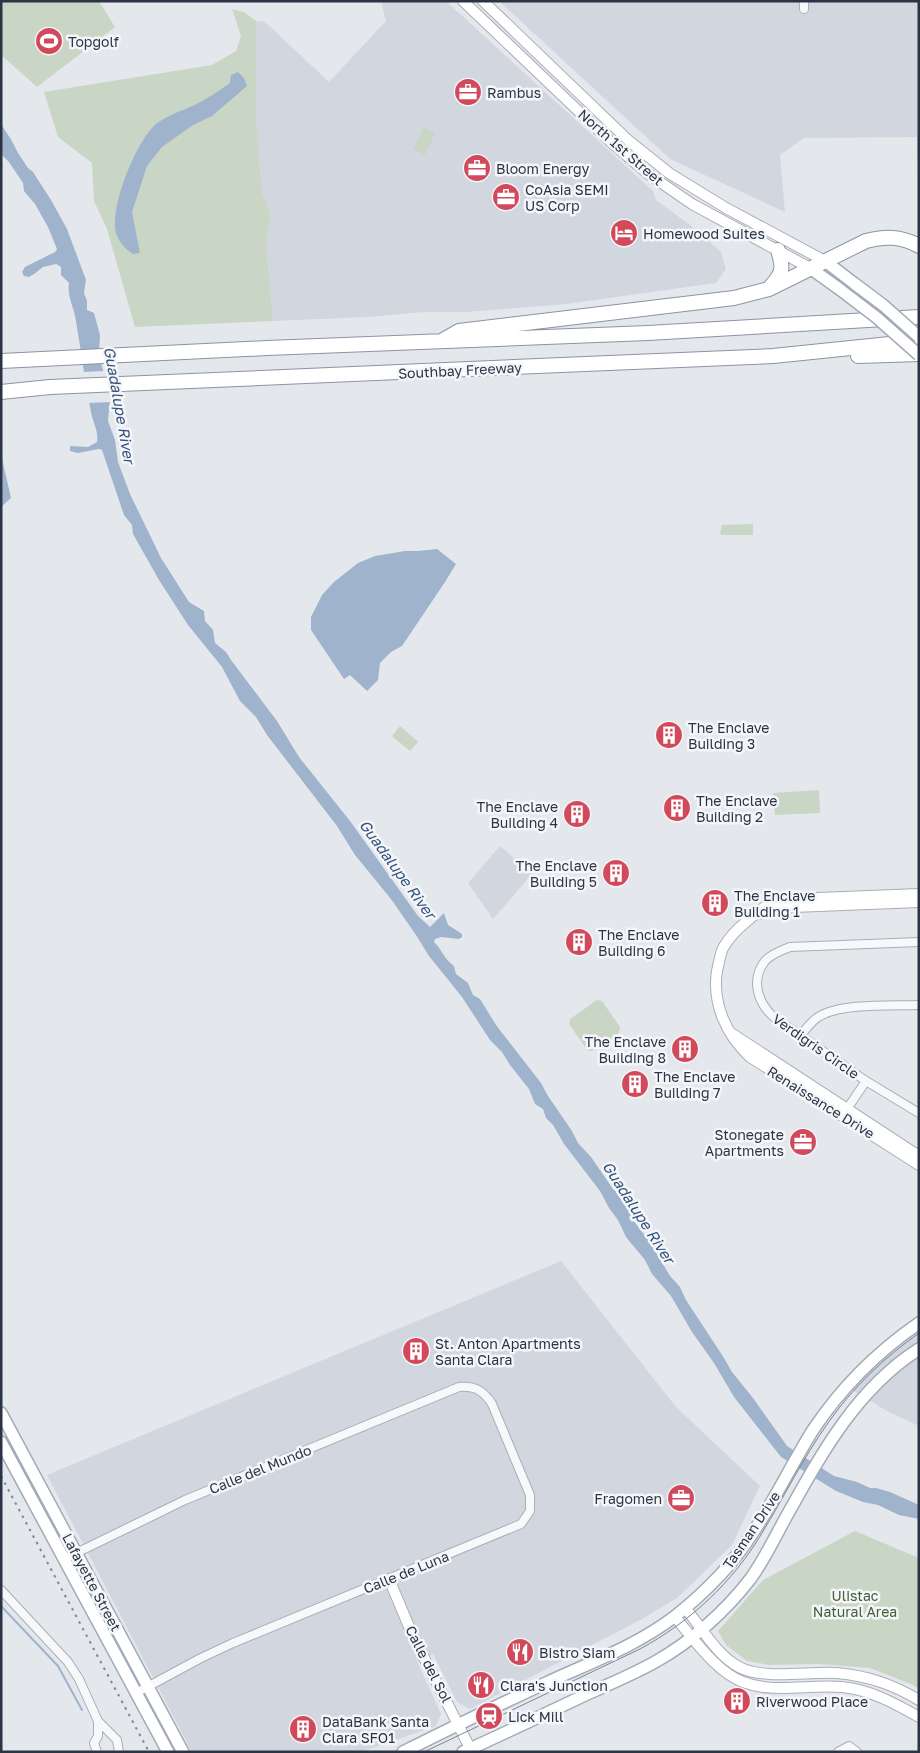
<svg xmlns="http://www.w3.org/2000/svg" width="920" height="1753" font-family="'Golos Text',sans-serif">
<rect width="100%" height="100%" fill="#e4e7ec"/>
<path fill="#d2d6de" d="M381,1h65l207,190 3,9 42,31 23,21 5,17 -10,14 -150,21 -100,8h-43l-56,5 -94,4 -7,-83 5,-20 -9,-27 -6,-71v-99l9,1 64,60 57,-61z
M499,1h420v203l-2,-67 -113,1 -24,17 5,57 -115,-53z
M500,846l32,28 -39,45 -25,-36z
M561,1261l115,146 84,79 -28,59 -55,53 -35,21 -172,90 -13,-7 -24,-48 -16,7 24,53 -5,12 -75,26h-169l-145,-277z
M919,1324v102l-32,-15 -40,-24z"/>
<path fill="#c9d6c5" d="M1,1h98l16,26 -78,60 -36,-32z
M232,9l12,3 12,9v97l6,73 9,27 -5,20 7,83 -138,6 -28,-98 -13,-28 -2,-38 -34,-26 -14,-45 168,-27 24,-14 5,-15z
M423,128l12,5 -10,22 -12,-6z
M753,524v11h-32l-1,-2 2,-8z
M400,726l18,16 -8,9 -18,-15z
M819,790l1,23 -45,2 -2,-22z
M597,1000l5,1 18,26 -1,6 -27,18h-4l-19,-27 1,-5z
M855,1531l64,27v131l-6,-4 -43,-17 -51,-4 -50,1 -22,-4 -21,-16 -8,-14 45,-51z"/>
<path fill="#9fb4cc" d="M238,72l6,6 3,8 -35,30 -19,9 -31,22 -15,19 -15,46 8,41 -7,1c-8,-5 -14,-12 -17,-21 -7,-25 20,-92 40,-109 14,-11 33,-15 48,-24 9,-5 17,-11 26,-17l1,-8z
M1,124l11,17 6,12 10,15 5,4 18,28 16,29 19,51 -2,13 3,8v9l7,3 6,22 -1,19 11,45 -2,22 7,19 3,22 12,32 31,64 28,44 15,9 1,10 8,9 2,13 11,9 5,8 46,61 22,36 51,64 68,95 12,11 14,-14 4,12 14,9v3l-3,2 -18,-2 -6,2 -1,3c9,9 10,17 20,24l2,8 12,9 5,12 7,4 16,26 45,58 7,13 24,35 6,12 13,14 22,32 8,8 12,23 16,21 21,35 10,11 6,13 38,58 8,14 21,26 34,48 47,30 23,6 13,6h6l14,4 29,13v14l-20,-4 -21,-10 -15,-3 -27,-11 -55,-34 -47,-60 -20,-34 -22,-31 -21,-36 -19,-22 -7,-14 -19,-23 -8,-17 -9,-12 -9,-17 -36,-47 -11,-19 -7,-7 -3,-9 -8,-5 -6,-15 -19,-24 -8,-13 -12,-12 -28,-43 -33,-41 -13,-21 -25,-36 -36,-44 -18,-29 -70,-91 -11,-18 -16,-16 -18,-34 -34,-42 -29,-45 -26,-46 -1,-9 -8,-10 -22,-65 -3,-1 -21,4 -8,-2v-5l18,1 9,-5c2,-9 -4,-20 -6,-30 -6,-30 -10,-61 -15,-91 -2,-14 -9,-24 -7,-38l-8,-8v-8l-5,-3 -13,3 -9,7 -5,3 -5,-1 -2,-4 3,-5 30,-15 2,-3 -9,-22 -13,-23 -11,-13 -1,-8 -14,-21 -8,-8z
M1,454l10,44 -10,9z
M437,549l19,15 -11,18 -43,64 -11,6 -11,11 -2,17 -11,11 -17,-16 -6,4 -33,-49v-13l11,-22 12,-13 24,-19 17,-7 30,-5h13z"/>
<path fill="#e4e7ec" d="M106,371l6,31 -25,1 -5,-31z"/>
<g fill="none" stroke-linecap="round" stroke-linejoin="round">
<path stroke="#9fb4cc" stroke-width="2" d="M1,1606l57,60 24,44"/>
<g stroke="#a9aeb7" stroke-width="10">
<path id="street" d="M804,1v8
M919,942l-129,5c-8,3 -19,7 -25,14 -15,19 -7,43 10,57l91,63 53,32
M801,1035c5,-6 11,-15 19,-19 22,-13 72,-10 99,-11
M845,1112l21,-31
M64,1559l121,-59 274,-113c16,-1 24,3 33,17l38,91v16l-9,13 -288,119 -32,15 -65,35
M1,1590l67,72 11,17 19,42 19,19 2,12
M97,1752l-3,-9 4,-7v-15
M838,1752l11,-6 8,6"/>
</g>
<g stroke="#a9aeb7" stroke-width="12">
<path id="secondary" d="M463,1l150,143 34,29 45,31 118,64
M483,1l146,140 40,32 57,35 99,53
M919,894l-126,5c-26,3 -28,7 -47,23 -9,7 -17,16 -23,26 -3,7 -4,15 -6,23 -5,32 9,64 33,86l169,108
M755,914l12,-1 26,-6 126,-5
M731,1033l188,123
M389,1579l24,57 57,112
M685,1608c17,19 30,46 54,59 24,13 70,4 98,6 31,3 55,11 82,27
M675,1617c18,21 41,55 68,65 31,12 66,2 99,5 29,3 52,16 77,30"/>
</g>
<g stroke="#a3abb8" stroke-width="14">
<path id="primary" d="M825,261l30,23
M810,268l28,20
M1,1413l182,339
M1,1442l167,310
M403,1752c48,-24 95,-47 143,-69 43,-20 90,-37 128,-66 17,-13 33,-28 47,-43 39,-42 62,-96 92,-144 28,-42 64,-78 106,-107
M463,1752c40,-18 80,-37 120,-56 24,-11 49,-21 72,-34 36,-20 71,-51 96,-84 13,-18 23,-39 34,-59 35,-63 71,-130 134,-170"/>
</g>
<g stroke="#8b94a3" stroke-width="16">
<path id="highway" d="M771,286c13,-14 12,-19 7,-36
M443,340l16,-9 275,-33 35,-9 97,-48c19,-5 35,-5 53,5
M858,356l61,-2
M1,361l266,-13 381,-15 271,-16
M1,392l49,-5 723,-31 146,-15"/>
</g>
<use href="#street" stroke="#f7f8fa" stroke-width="8"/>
<use href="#secondary" stroke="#fff" stroke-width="10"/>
<use href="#primary" stroke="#fff" stroke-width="11"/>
<use href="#highway" stroke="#fff" stroke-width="14"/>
<path stroke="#7d8696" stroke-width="1" d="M424,1752l216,-103c50,-27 93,-67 122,-116 22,-36 41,-75 66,-110 25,-36 56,-65 91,-90"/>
<path stroke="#7d8696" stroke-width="2" stroke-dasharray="2.5 5" stroke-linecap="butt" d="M1,1476l148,276"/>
<g stroke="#a3abb8" stroke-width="14" stroke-linecap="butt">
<path id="primary-bridge" d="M855,284l28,21 36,32
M838,288l38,29 43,38"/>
</g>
<use href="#primary-bridge" stroke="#fff" stroke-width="11"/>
</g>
<defs>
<g id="stadium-disc" transform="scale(1.4375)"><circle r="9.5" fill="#d1495b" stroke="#f4f6f9"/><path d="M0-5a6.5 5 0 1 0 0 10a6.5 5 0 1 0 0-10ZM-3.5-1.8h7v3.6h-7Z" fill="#fff"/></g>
<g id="office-disc" transform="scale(1.4375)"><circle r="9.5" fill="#d1495b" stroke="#f4f6f9"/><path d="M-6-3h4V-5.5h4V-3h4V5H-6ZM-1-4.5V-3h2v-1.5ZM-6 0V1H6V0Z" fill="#fff"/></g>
<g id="hotel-disc" transform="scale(1.4375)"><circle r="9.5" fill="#d1495b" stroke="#f4f6f9"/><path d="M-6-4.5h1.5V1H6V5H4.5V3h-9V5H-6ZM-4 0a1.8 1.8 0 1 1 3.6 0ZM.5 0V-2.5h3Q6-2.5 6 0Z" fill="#fff"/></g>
<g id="building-disc" transform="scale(1.4375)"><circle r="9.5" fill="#d1495b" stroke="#f4f6f9"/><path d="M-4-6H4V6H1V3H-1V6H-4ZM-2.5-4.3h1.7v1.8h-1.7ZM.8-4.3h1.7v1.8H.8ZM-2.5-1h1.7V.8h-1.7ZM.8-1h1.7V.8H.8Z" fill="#fff"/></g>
<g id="restaurant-disc" transform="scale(1.4375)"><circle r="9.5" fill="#d1495b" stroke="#f4f6f9"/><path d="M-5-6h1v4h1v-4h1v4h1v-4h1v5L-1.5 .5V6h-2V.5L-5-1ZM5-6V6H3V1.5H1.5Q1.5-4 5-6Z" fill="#fff"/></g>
<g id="station-disc" transform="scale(1.4375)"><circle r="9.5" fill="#d1495b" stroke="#f4f6f9"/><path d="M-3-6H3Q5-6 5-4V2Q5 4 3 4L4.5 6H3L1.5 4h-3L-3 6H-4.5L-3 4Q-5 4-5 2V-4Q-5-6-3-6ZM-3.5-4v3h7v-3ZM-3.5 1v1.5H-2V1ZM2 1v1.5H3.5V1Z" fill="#fff"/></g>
</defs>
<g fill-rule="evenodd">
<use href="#stadium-disc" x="49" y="41"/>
<use href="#office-disc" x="468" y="92"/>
<use href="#office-disc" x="477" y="168"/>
<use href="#office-disc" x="506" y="197"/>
<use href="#hotel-disc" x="624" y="233"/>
<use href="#building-disc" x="669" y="735"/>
<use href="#building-disc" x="677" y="808"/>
<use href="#building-disc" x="577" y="814"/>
<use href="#building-disc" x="616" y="873"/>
<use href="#building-disc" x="715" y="903"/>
<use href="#building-disc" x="579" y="942"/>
<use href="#building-disc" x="685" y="1049"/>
<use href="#building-disc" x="635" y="1084"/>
<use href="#office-disc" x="803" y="1142"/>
<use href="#building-disc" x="416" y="1351"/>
<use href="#office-disc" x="681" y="1498"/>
<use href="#restaurant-disc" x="520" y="1652"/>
<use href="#restaurant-disc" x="481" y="1685"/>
<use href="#building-disc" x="737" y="1701"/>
<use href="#station-disc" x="489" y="1716"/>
<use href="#building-disc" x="303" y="1729"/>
</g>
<g text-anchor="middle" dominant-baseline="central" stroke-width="5" stroke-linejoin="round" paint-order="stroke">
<g font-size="14" fill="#2b3445" stroke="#f4f6f9" text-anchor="start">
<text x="68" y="41">Topgolf</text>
<text x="487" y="92">Rambus</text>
<text x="496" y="168">Bloom Energy</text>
<text x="525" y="189">CoAsia SEMI<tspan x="525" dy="16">US Corp</tspan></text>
<text x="643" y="233">Homewood Suites</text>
<text x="688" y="727">The Enclave<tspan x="688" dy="16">Building 3</tspan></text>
<text x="696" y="800">The Enclave<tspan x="696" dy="16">Building 2</tspan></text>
<text x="558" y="806" text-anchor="end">The Enclave<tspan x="558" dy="16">Building 4</tspan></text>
<text x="597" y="865" text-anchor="end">The Enclave<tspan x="597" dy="16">Building 5</tspan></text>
<text x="734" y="895">The Enclave<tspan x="734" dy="16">Building 1</tspan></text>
<text x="598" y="934">The Enclave<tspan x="598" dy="16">Building 6</tspan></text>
<text x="666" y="1041" text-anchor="end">The Enclave<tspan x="666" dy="16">Building 8</tspan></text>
<text x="654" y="1076">The Enclave<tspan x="654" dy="16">Building 7</tspan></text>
<text x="784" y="1134" text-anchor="end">Stonegate<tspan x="784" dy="16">Apartments</tspan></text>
<text x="435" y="1343">St. Anton Apartments<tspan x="435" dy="16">Santa Clara</tspan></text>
<text x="662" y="1498" text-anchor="end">Fragomen</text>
<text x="539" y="1652">Bistro Siam</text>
<text x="500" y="1685">Clara's Junction</text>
<text x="756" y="1701">Riverwood Place</text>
<text x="508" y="1716">Lick Mill</text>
<text x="322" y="1721">DataBank Santa<tspan x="322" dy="16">Clara SFO1</tspan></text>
</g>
<g font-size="14" fill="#2b3445" stroke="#f4f6f9">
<text transform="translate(621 147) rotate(41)">North 1st Street</text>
<text transform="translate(460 370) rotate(-3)">Southbay Freeway</text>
<text transform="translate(816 1046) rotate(35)">Verdigris Circle</text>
<text transform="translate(821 1102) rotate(32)">Renaissance Drive</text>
<text transform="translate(260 1469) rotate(-22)">Calle del Mundo</text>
<text transform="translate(751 1530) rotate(-56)">Tasman Drive</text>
<text transform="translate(406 1572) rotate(-22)">Calle de Luna</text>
<text transform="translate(92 1582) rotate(62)">Lafayette Street</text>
<text transform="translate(429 1664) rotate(63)">Calle del Sol</text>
</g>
<g font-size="14" fill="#3f6138" stroke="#f4f6f9">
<text x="855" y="1595">Ulistac<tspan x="855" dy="16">Natural Area</tspan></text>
</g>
<g font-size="15" font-style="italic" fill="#34527a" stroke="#f4f6f9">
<text transform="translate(120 405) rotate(80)">Guadalupe River</text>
<text transform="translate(398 869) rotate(54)">Guadalupe River</text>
<text transform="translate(639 1212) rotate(57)">Guadalupe River</text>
</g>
</g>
<rect width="920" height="1753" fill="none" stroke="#2b3445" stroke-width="5"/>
</svg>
